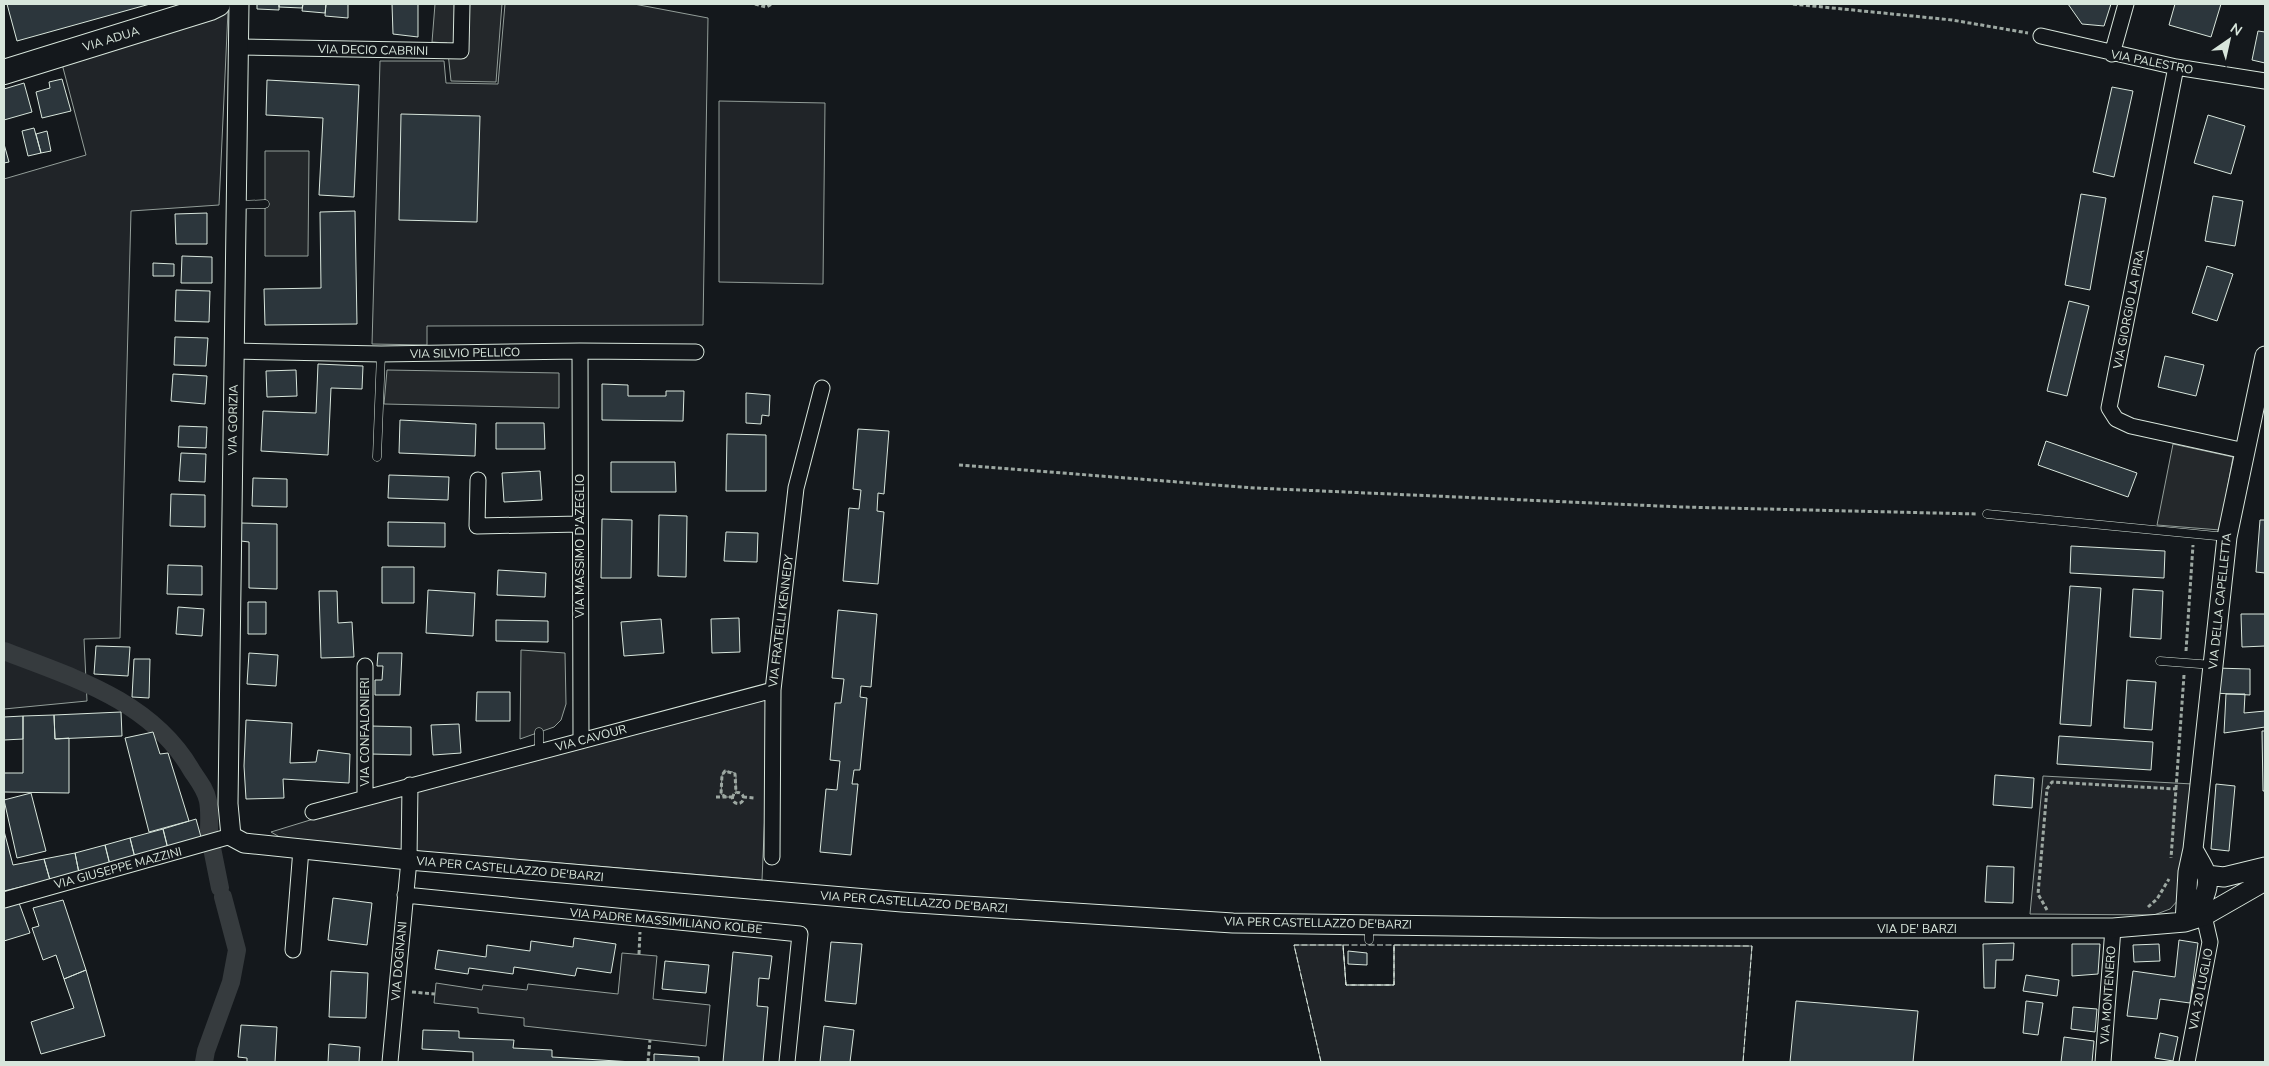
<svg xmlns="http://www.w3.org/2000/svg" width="2269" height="1066" font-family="'Nunito Sans',sans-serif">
<rect width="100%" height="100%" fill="#14181c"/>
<path fill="#202428" stroke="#939e99" d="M505,4h129l74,14 -5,307 -276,1v19l-55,-1 8,-283h64l2,22 52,1z
M228,11l-9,194 -88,6 -11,427 -36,1 3,62 -83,8v-530l82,-24 -24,-91z
M719,101l106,2 -2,181 -104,-2z
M770,696l-8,184 -346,-29v-63z
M2043,776l150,8 -13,114 -10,11 -16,6 -124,-1z
M405,791v59l-122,-11 -12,-7z
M1294,945h49l3,40h48v-40l358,1 -9,116h-422z
M622,953l35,3 -4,43 57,6 -4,41 -182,-20v-8l-46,-5v-5l-44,-5 2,-20 46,7 1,-5 44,5 1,-6 90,10z"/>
<path fill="#24282b" stroke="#939e99" d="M435,4h67l-6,78 -45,-1 -4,-38 -15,-1z
M265,151h44l-1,105h-43z
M387,370l172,3v35l-175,-4z
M2173,444l60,13 -13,73 -63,-5z
M521,650l44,3 1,51 -5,16 -7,7 -34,12z
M725,771l8,1 3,4v17l-4,4h-6l-5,-3 1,-19z"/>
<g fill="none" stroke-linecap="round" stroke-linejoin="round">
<path stroke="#363b3e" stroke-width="18" d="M4,651c70,27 148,50 188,120 6,9 14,19 16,30 2,10 1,21 1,30
M212,848l8,40
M204,1062l2,-11 25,-69 6,-32 -14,-53"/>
</g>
<path fill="#2c363c" stroke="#d8e6dc" d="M7,4h143l-133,37z
M257,4h22v6l-22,-1z
M279,4h24l-1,4 -23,-1z
M303,4h23l-1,9 -23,-2z
M326,4h22v14l-23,-2z
M392,4h26v33l-25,-3z
M2068,4h43l-7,22 -22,-2z
M2175,4h46l-10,33 -42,-12z
M2258,31l7,1v31l-13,-3z
M62,79l9,32 -29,7 -6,-26 14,-4 -1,-6z
M267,80l92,5 -5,112 -35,-2 4,-77 -57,-3z
M24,83l8,29 -28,8v-31z
M2112,87l21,4 -19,86 -21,-5z
M401,114l79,2 -3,106 -78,-2z
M2208,115l37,11 -14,48 -37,-11z
M34,128l7,25 -13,3 -6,-25z
M47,131l4,20 -10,2 -5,-19z
M4,144l5,18 -5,1z
M2081,194l25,4 -16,92 -25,-5z
M2213,196l30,5 -8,45 -30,-5z
M355,211l2,113 -92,1 -1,-36 57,-1 -1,-76z
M207,213v31h-31l-1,-30z
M182,256l30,1v26h-31z
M153,263l21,1v12h-21z
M2207,266l26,8 -16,47 -25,-8z
M176,290l34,1 -1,31 -34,-1z
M2069,301l20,5 -22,90 -20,-5z
M175,337l33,1 -2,28 -32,-1z
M2165,356l39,9 -8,31 -38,-9z
M318,364l45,2 -1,23 -31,-1 -3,67 -67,-4 2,-40 53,2z
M296,370l1,26 -30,1 -1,-26z
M173,374l34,2 -2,28 -34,-3z
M602,384l26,1v11h38v-5h18l-1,30 -81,-1z
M746,393l24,2 -1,21 -7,-1 -1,9 -15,-1z
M400,420l76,4 -1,32 -76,-3z
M496,423h48l1,26h-49z
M179,426l28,1 -1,21 -28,-1z
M858,429l31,2 -5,63 -6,-1 -1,18 7,1 -6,72 -35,-3 6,-73 10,1 2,-19 -8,-1z
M727,434l39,1v56h-40z
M2046,441l91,32 -9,24 -90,-32z
M181,453l25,1 -1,28 -26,-1z
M611,462h64l1,30h-65z
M540,471l2,29 -38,2 -2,-29z
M389,475l60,2 -1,23 -60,-2z
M253,478l34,1v28l-35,-1z
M171,494l34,1v32l-35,-1z
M659,515l28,1 -1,61 -28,-1z
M602,519l30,1 -1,58h-30z
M2260,520h5v53l-9,-1z
M388,522l57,1v24l-57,-1z
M241,523l36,1v65l-28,-1v-46l-8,-1z
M726,532l32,1 -1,29 -33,-1z
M2071,546l94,5 -1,27 -94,-5z
M168,565l34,1v29l-35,-1z
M382,567h32v36h-32z
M498,570l48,3 -1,24 -48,-2z
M2070,586l31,2 -10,138 -31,-2z
M2133,589l30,2 -2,48 -31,-2z
M428,590l47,3 -2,43 -47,-3z
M319,591h18l1,32 14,-1 2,35 -33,1z
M248,602h18v32h-18z
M178,607l26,2 -2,27 -26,-2z
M838,610l39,4 -6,73 -10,-1 -1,11 7,1 -7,72h-6l-2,14h6l-7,71 -31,-3 6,-63 11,1 3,-29 -10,-1 5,-57h6l3,-24 -12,-1z
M2241,614h24v32l-23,1z
M739,618l1,34 -28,1 -1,-34z
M661,619l3,34 -40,3 -3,-34z
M496,620l52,1v21l-52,-1z
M96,646l34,1 -2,29 -34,-2z
M249,653l29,2 -2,31 -29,-2z
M378,653h24l-2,42h-25v-15h7l1,-14h-6z
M134,659h16l-1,39 -17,-1z
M2215,668l35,1v26l-36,-2z
M2127,680l29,2 -4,48 -28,-2z
M477,692h33v29h-34z
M2226,694h19l-1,19 21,-2v16l-41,6z
M121,712l1,24 -67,3 -1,-24z
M54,715l1,24 14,-1v55l-65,-1v-19h19v-57z
M23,716v23l-19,1v-23z
M246,720l46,3 -2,40 26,-1 2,-12 32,4 -1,29 -66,-4 1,19 -38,1 -2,-33z
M459,724l2,29 -28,2 -2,-30z
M371,726l40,1v28l-40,-1z
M2262,731h3v60h-2z
M153,732l7,22 8,-1 21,68 -40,11 -24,-94z
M2059,736l94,6 -2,28 -94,-6z
M1995,775l39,3 -2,30 -39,-3z
M2216,784l19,2 -6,65 -18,-2z
M31,793l15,58 -29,7 -13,-58z
M196,819l5,18 -33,12 -5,-20z
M163,829l5,20 -33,9 -5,-20z
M4,831l9,34 31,-6 6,21 -46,11z
M130,838l5,20 -25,7 -5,-20z
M105,845l5,20 -31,8 -4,-20z
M75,853l4,20 -29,7 -6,-21z
M1987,866l27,1 -1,36 -28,-1z
M333,898l39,5 -5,42 -39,-5z
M63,900l23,70 -22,9 -8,-24 -13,5 -11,-32 7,-2 -6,-18z
M19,903l11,30 -26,8v-33z
M574,938l42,6 -5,29 -34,-5 -2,8 -61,-9 -1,7 -44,-6 -1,6 -33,-5 3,-19 48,7 1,-12 43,6 1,-10 42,6z
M2179,940l19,3 -8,60 -30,-4 -3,20 -30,-3 6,-45 42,6z
M831,942l31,2 -6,60 -31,-3z
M2014,943l-1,17h-17l-1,28h-11l-1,-44z
M2072,944h28l-2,30 -26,2z
M2159,944l1,17 -26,1 -1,-17z
M1348,951l19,2v12l-19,-1z
M733,952l39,4 -3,23 -10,-1 -2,28 11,1 -5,55h-40z
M665,961l44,4 -3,28 -44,-4z
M86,970l19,66 -64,18 -10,-32 43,-14 -10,-29z
M331,971l37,2 -2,45 -37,-1z
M2026,975l33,5 -2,16 -34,-5z
M1796,1001l122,10 -5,51h-123z
M2026,1001l17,2 -5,32 -15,-2z
M2073,1007l24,2 -2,23 -24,-3z
M241,1025l36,2 -2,35h-28v-4l-9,-1z
M824,1026l30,4 -4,32h-30z
M423,1030l36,1v7l55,2 -1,8 39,2v7l81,5h-160v-10l-51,-3z
M2160,1033l18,4 -5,24 -18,-3z
M2064,1037l30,4 -2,21h-31z
M329,1044l31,3 -1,15h-31z
M654,1054l45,3v5h-45z"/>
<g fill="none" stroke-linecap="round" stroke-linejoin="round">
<g stroke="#d8e6dc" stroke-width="9">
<path id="service" d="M236,205l29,-1
M377,457l4,-103
M1987,514l240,23
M2160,661l53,4
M539,751v-19
M1369,925v15"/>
</g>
<g stroke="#d8e6dc" stroke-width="17">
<path id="minor" d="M2041,36l135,31 89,14
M238,47l223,4 1,-47
M2112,54l14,-50
M2176,67l-67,341 7,11 15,7 114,25
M234,351l147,3 199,-3 116,1
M580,351l1,390
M478,480l-1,46 103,-2
M365,797v-131
M313,812l460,-122
M772,857l1,-167 23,-202 26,-100
M405,895l395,39 -13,128
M4,900l227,-64
M293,950l8,-101
M390,1062l19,-202 1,-75
M2103,1062l10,-134
M2187,1062l23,-120 -6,-26"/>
</g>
<g stroke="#d8e6dc" stroke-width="21">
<path id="tertiary" d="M239,4l-11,800 3,32 13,7 165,17 493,42 331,21 367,5h513l72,-6 19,-6 61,-35
M2206,875l18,2 41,-10
M2187,921c10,-10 25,-30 19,-47 -2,-7 -9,-17 -13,-25
M2185,922l3,-50 5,-23 34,-312 38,-181"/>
</g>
<g stroke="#d8e6dc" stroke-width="26">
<path id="primary" d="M4,72l206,-64 8,-4"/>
</g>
<path stroke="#9da8a2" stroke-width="3" stroke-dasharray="4 2.5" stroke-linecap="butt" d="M755,4l11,3 6,-3
M1793,4l159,16 76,13
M959,465l296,23 427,19 295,7
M2186,651l7,-106
M2176,789l8,-114
M732.5 798a5.5 5.5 0 1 1 11 0a5.5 5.5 0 1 1-11 0Z
M716,797h16
M726,797l-5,-3 1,-19 3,-4 10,3 1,19
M743,797l11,1
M2148,907l9,-8 12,-20
M2047,910l-9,-16 9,-105 5,-7 124,7 -5,69
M639,954l1,-22
M412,992l23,2
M648,1062l2,-22"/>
<use href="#service" stroke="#14181c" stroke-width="8"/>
<use href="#minor" stroke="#14181c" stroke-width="15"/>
<use href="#tertiary" stroke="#14181c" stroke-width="19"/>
<use href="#primary" stroke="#14181c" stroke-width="24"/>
<path stroke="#d8e6dc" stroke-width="1" stroke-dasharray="6 2.5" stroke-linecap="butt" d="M1343,945h51v40h-48z
M1321,1062l-27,-117h49l3,40h48v-40l358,1 -9,116"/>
</g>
<g text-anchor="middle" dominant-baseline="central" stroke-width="4" stroke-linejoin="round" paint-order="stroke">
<g font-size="12" fill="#d8e6dc" stroke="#14181c">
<text transform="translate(111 39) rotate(-17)">VIA ADUA</text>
<text transform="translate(373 50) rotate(1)">VIA DECIO CABRINI</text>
<text transform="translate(2152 62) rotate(11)">VIA PALESTRO</text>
<text transform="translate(2129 309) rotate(-79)">VIA GIORGIO LA PIRA</text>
<text transform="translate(465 353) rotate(-1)">VIA SILVIO PELLICO</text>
<text transform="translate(233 420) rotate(-89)">VIA GORIZIA</text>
<text transform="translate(580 546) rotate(-90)">VIA MASSIMO D'AZEGLIO</text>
<text transform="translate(2220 601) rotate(-84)">VIA DELLA CAPELLETTA</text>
<text transform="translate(781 621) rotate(-83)">VIA FRATELLI KENNEDY</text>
<text transform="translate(365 732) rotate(-90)">VIA CONFALONIERI</text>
<text transform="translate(591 738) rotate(-15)">VIA CAVOUR</text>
<text transform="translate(118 868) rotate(-15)">VIA GIUSEPPE MAZZINI</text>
<text transform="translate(510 869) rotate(5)">VIA PER CASTELLAZZO DE'BARZI</text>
<text transform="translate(914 902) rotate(4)">VIA PER CASTELLAZZO DE'BARZI</text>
<text transform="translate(666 921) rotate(5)">VIA PADRE MASSIMILIANO KOLBE</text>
<text transform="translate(1318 923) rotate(1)">VIA PER CASTELLAZZO DE'BARZI</text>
<text x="1917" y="929">VIA DE' BARZI</text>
<text transform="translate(399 961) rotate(-85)">VIA DOGNANI</text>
<text transform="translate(2201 989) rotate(-79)">VIA 20 LUGLIO</text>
<text transform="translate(2108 995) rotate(-86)">VIA MONTENERO</text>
</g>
</g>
<rect width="2269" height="1066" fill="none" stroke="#d8e6dc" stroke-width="10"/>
<g transform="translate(2229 40) rotate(34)" stroke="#14181c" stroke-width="4" paint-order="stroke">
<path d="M0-4L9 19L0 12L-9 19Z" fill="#d8e6dc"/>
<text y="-8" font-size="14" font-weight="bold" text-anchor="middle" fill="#d8e6dc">N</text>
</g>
</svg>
